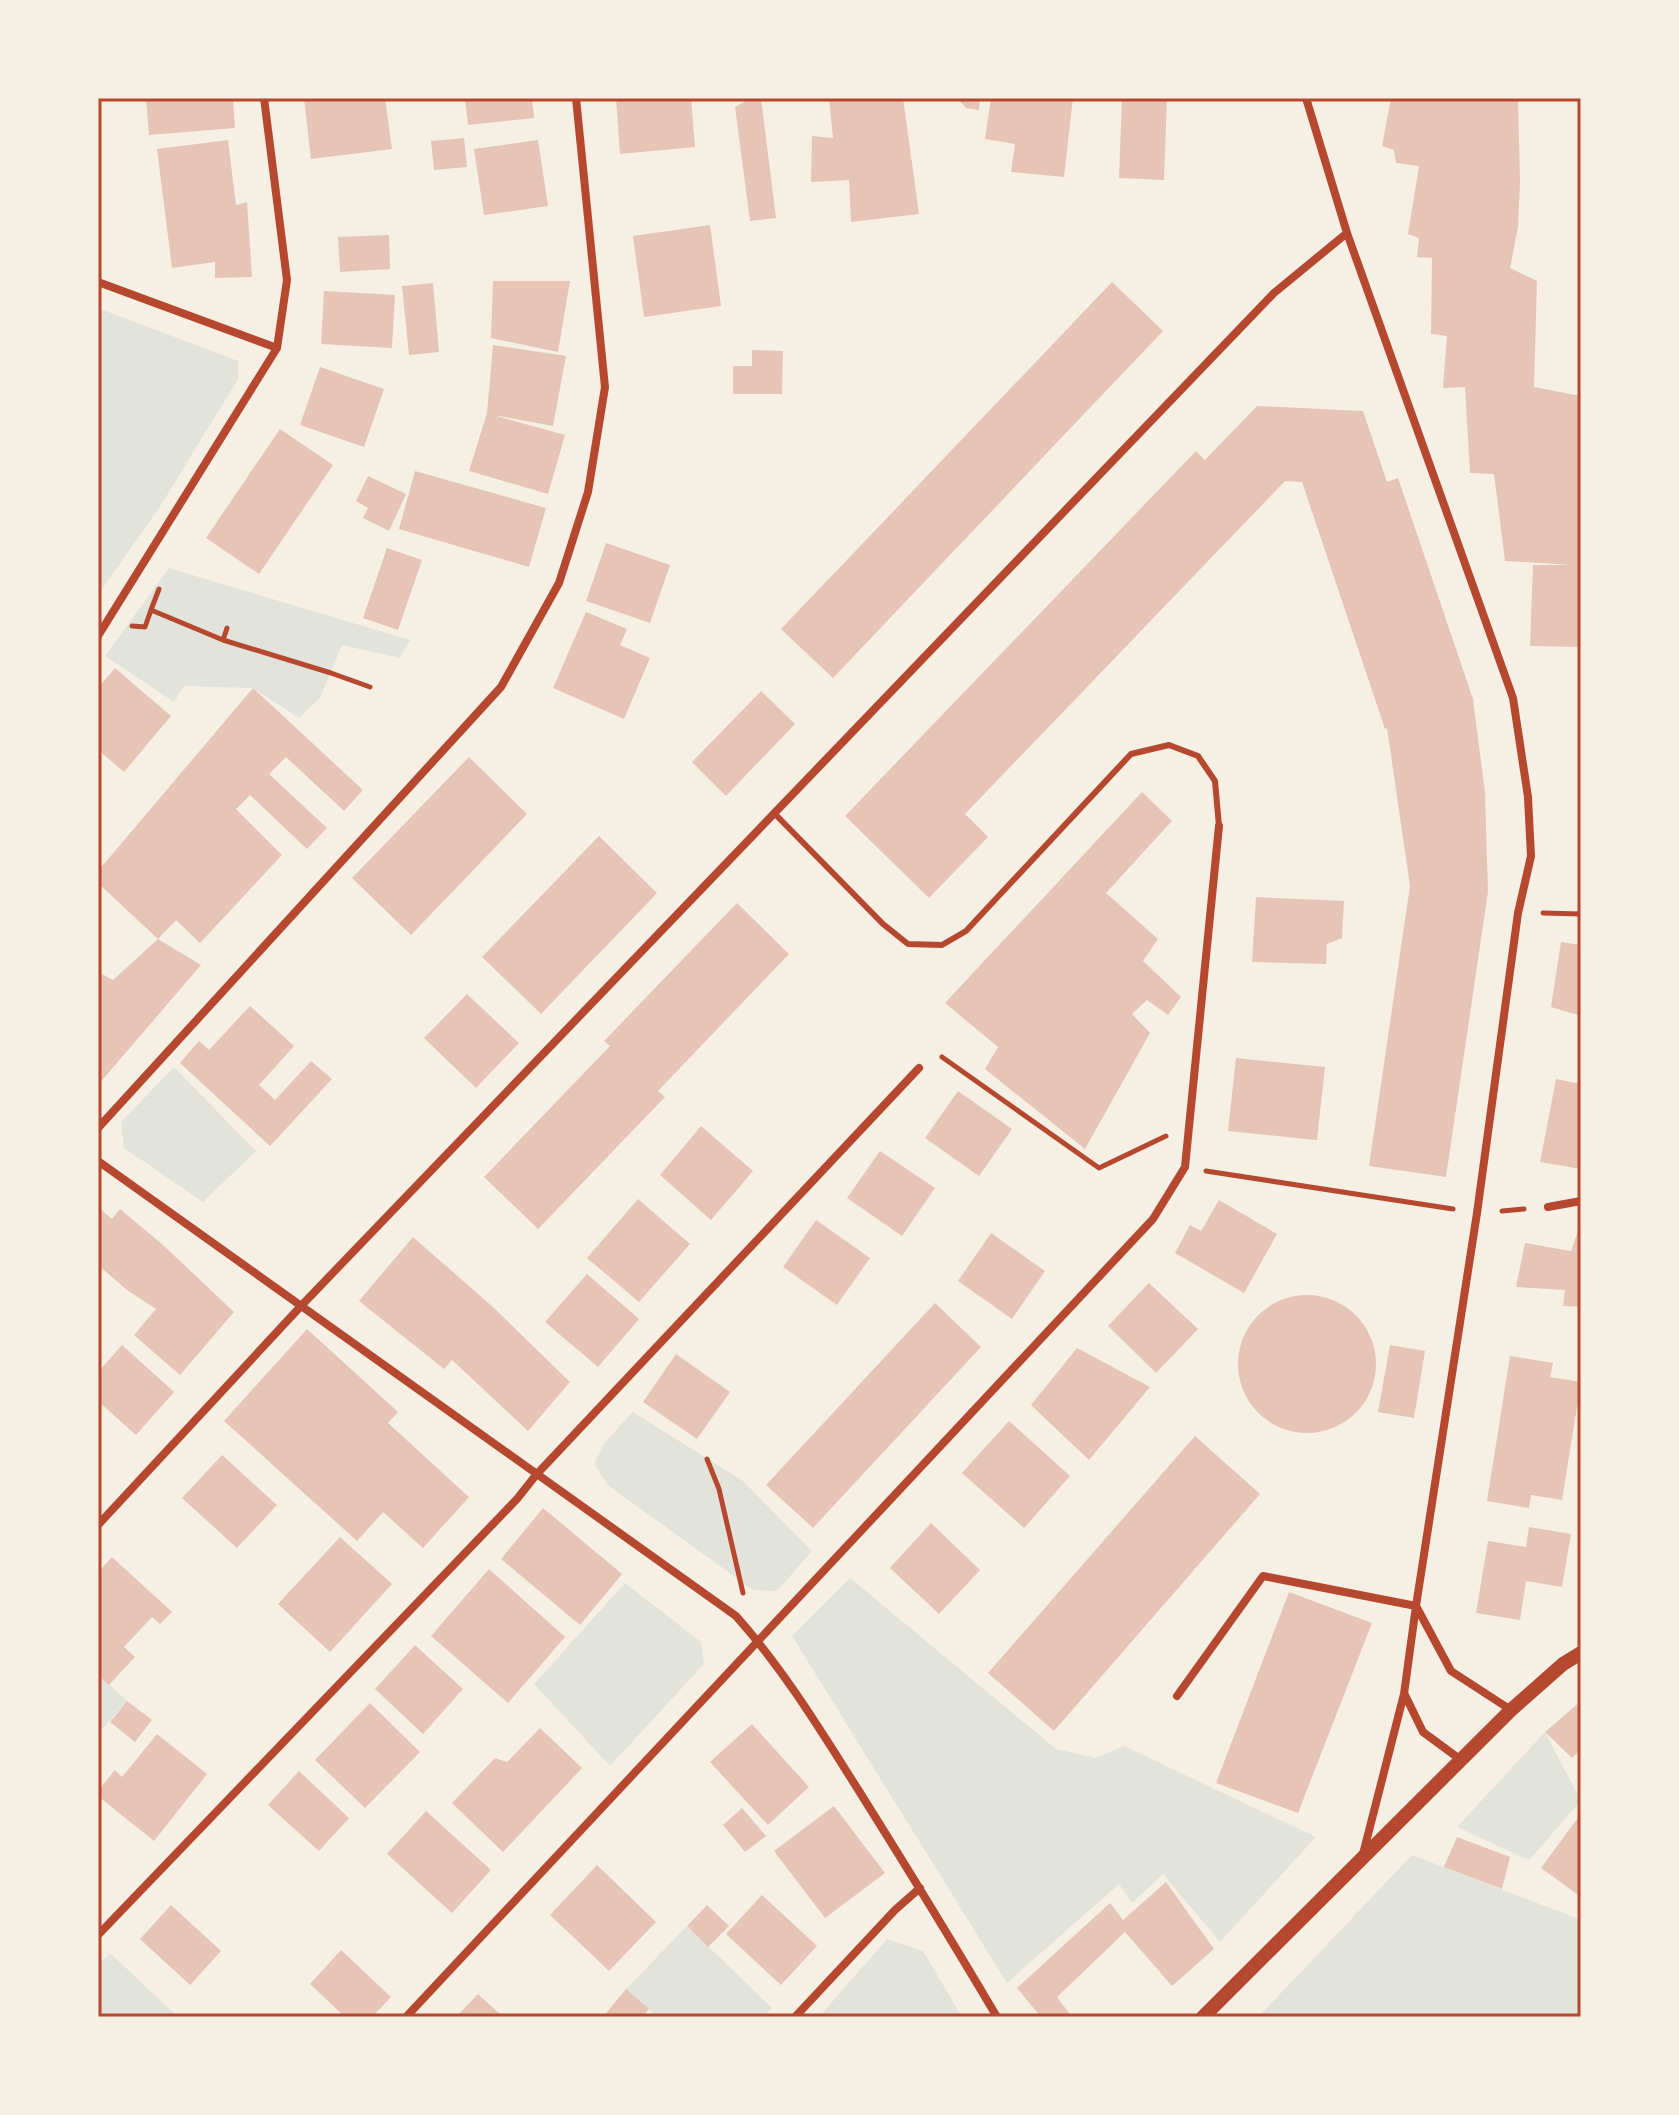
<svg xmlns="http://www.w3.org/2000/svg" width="1679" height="2115" font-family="'Playfair Display',serif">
<rect width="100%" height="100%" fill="#f6efe4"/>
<path fill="#e2e4dc" d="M98,308l140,53v18l-77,126 -63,90z
M169,568l241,72 -10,18 -58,-13 -22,53 -21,20 -46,-30 -69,-2 -10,16 -69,-46z
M174,1067l82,84 -53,51 -79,-54 -3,-26z
M633,1412l110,69 69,70 -35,40 -24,-1 -144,-104 -15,-22 11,-22z
M850,1578l206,171 40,9 28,-12 192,91 -96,105 -57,-68 -31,29 -13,-19 -112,99 -215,-347z
M625,1583l76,59 3,22 -94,102 -76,-82z
M98,1674l29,27 -29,33z
M1545,1732l36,69 -52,59 -72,-33z
M1412,1855l169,65v97h-323z
M687,1926l85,82 -9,9h-106l-31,-28z
M887,1939l36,12 39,66h-143z
M110,1953l68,64h-80v-52z"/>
<path fill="#e6c5b7" d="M146,98h87l2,30 -86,7z
M304,98h81l7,51 -81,10z
M465,98h67l2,20 -66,7z
M616,98h75l4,49 -75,7z
M751,98h10l15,120 -26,3 -15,-114z
M829,98h74l16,116 -68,8 -2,-42 -38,2 1,-46 21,2z
M957,98h23l-1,12 -13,-2z
M991,98h82l-9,79 -53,-5 4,-28 -30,-5z
M1122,98h45l-3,82 -45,-2z
M1391,98h127l2,84 -2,45 -8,41 27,13 -3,106 47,9v251l-51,-1 3,-81h40l-68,-4 -11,-87 -24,-1 -5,-86 -22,1 4,-52 -16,-2 1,-76 -15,-1 2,-19 -11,-4 11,-68 -23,-3 -2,-13 -12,-4z
M464,138l3,29 -33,3 -3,-29z
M228,140l8,65 11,-3 5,75 -37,1v-16l-43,6 -15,-119z
M538,140l10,66 -64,9 -10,-66z
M710,225l11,81 -77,11 -11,-81z
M389,235l1,34 -50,3 -2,-35z
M493,281h77l-12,71 -67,-14z
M1112,282l51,49 -330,347 -52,-49z
M433,283l6,69 -30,3 -7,-69z
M324,291l71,4 -3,53 -71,-4z
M493,345l73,11 -13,70 -60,-11 72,20 -17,59 -79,-23 18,-58z
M752,350l31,1 -1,43h-49v-28h19z
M320,367l64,22 -20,58 -64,-22z
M1257,406l106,5 24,71 11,-4 75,221 12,94 3,99 -42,285 -77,-11 41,-280 -23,-158 -2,1 -83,-247 -17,-1 -320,333 23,23 -59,61 -84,-82 351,-365 9,9z
M280,429l53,36 -74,109 -53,-36z
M415,471l131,37 -17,59 -130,-38z
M368,476l38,18 -17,37 -26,-13 5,-10 -12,-7z
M606,543l64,22 -20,58 -64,-22z
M387,548l35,12 -24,70 -35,-12z
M586,612l41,17 -7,16 30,13 -26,61 -71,-31z
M115,668l56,48 -47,56 -26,-22v-62z
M253,688l110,102 -19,21 -58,-54 -17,17 58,54 -20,21 -57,-54 -14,14 46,46 -82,88 -24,-23 -18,19 43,26 -103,120v-110l2,-2 13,7 45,-41 -60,-56v-12z
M761,691l34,33 -69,72 -34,-34z
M469,757l58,57 -116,121 -59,-57z
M1142,792l30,29 -66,72 52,46 -15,22 38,36 -13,18 -21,-15 -15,14 18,19 -65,116 -100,-80 13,-22 -53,-44z
M599,836l58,57 -116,121 -59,-57z
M1256,897l88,4 -2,37 -15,6 -1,20 -74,-2z
M737,903l52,51 -131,137 7,6 -127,132 -54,-52 126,-131 -6,-5z
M1561,942l20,3v71l-30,-9z
M467,994l52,49 -43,45 -52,-50z
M250,1006l44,40 -35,39 16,15 36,-39 21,18 -62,67 -90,-83 19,-22 10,9z
M1236,1058l89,9 -8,73 -89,-9z
M1556,1079l25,5v85l-41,-7z
M958,1091l54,38 -33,47 -54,-38z
M701,1126l52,45 -42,49 -51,-45z
M880,1151l55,37 -33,48 -55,-38z
M638,1199l52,45 -51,58 -52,-44z
M1219,1200l58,34 -33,59 -69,-40 15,-28 11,6z
M98,1207l14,12 8,-10 43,36 71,67 -54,63 -46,-40 22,-26 -29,-19 -29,-25z
M816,1220l54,38 -33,47 -54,-38z
M1581,1222v85l-18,-1 2,-16 -49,-3 9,-44 46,8z
M991,1233l54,38 -33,48 -54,-38z
M413,1237l81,71 76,74 -42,49 -76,-71 -8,9 -85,-68z
M587,1274l52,45 -41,48 -53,-45z
M1149,1283l49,46 -42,44 -48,-47z
M1238 1364a69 69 0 1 1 138 0a69 69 0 1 1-138 0Z
M935,1303l46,44 -168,181 -47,-43z
M307,1329l91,83 -10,11 81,74 -46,51 -40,-36 -26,29 -133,-120z
M122,1345l52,47 -38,43 -38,-34v-29z
M1390,1345l35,6 -11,67 -36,-6z
M1077,1348l73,39 -61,73 -58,-55z
M676,1354l54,38 -33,47 -54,-37z
M1510,1356l43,7 -3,14 31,5 -19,118 -31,-5 -2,13 -42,-7z
M1009,1421l61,55 -46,52 -62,-55z
M1195,1436l65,58 -206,237 -66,-58z
M222,1455l55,50 -40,43 -55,-50z
M543,1508l79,66 -42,51 -79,-66z
M931,1523l49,47 -41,44 -49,-46z
M1529,1527l42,7 -9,53 -36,-6 -6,39 -44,-7 12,-72 38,6z
M340,1537l52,47 -62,68 -52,-48z
M112,1557l60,55 -12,12 -8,-7 -28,30 11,10 -26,28 -11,-10v-103z
M489,1569l76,68 -57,66 -77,-67z
M1289,1592l83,31 -74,190 -82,-30z
M415,1645l48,44 -40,45 -48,-45z
M127,1701l25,19 -17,22 -25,-20z
M1581,1701v49l-9,8 -27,-26z
M370,1703l50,49 -55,56 -50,-48z
M752,1724l57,63 -41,38 -58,-63z
M540,1728l42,40 -79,84 -51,-49 43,-45 12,4z
M157,1734l50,40 -53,67 -56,-45v-5l17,-21 7,7z
M299,1771l50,47 -30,33 -51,-46z
M834,1806l51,67 -60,45 -51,-67z
M742,1808l24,28 -21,16 -22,-27z
M426,1811l65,59 -39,43 -65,-59z
M1577,1819l4,4v74l-40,-29z
M1457,1837l53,20 -8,32 -58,-22z
M597,1865l59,57 -47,49 -59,-56z
M1166,1882l48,67 -42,37 -47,-54 -68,65 15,20h-31l-24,-29 93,-85 13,17z
M762,1895l55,51 -36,39 -55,-51z
M171,1905l50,46 -31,34 -50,-46z
M707,1905l22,21 -21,21 -21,-21z
M341,1950l50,47 -19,20h-27l-35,-33z
M626,1989l23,20 -7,8h-39z
M478,1994l25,23h-47z"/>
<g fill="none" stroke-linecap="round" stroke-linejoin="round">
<path stroke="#b5482f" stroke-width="5" d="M151,610l8,-21
M132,626l13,1 6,-17 72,30 108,33 39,14
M223,640l4,-12
M1543,913l38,1
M942,1057l157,111 67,-32
M1206,1171l247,38
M1502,1211l22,-2
M707,1459l12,30 24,104"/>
<path stroke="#b5482f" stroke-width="6" d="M774,813l109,111 25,20 34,1 24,-14 165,-177 38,-9 29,11 17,25 4,45"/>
<path stroke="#b5482f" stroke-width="8" d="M1306,98l41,135 166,465 15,99 3,59 -13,57 -41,300 -61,393 -12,88 -41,160
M98,282l179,66
M98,636l179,-288 10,-68 -23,-182
M98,1128l403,-441 58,-104 29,-91 17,-105 -29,-289
M98,1161l638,455c48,54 85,115 123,175 47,75 93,150 138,226
M1548,1207l33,-6
M98,1525l203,-219 973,-1013 73,-60
M1416,1606l35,65 60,39
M1405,1695l18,37 38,28
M1177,1696l86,-120 153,30
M98,1935l419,-436 19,-24 383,-407
M406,2017l747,-798 32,-52 34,-341
M795,2017l100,-107 25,-22"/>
<path stroke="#b5482f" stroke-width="14" d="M1203,2017l308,-307 52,-46 18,-11"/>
</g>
<rect width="1679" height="2115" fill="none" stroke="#f6efe4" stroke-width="200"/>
<rect x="100" y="100" width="1479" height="1915" fill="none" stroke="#b5482f" stroke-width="3"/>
</svg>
